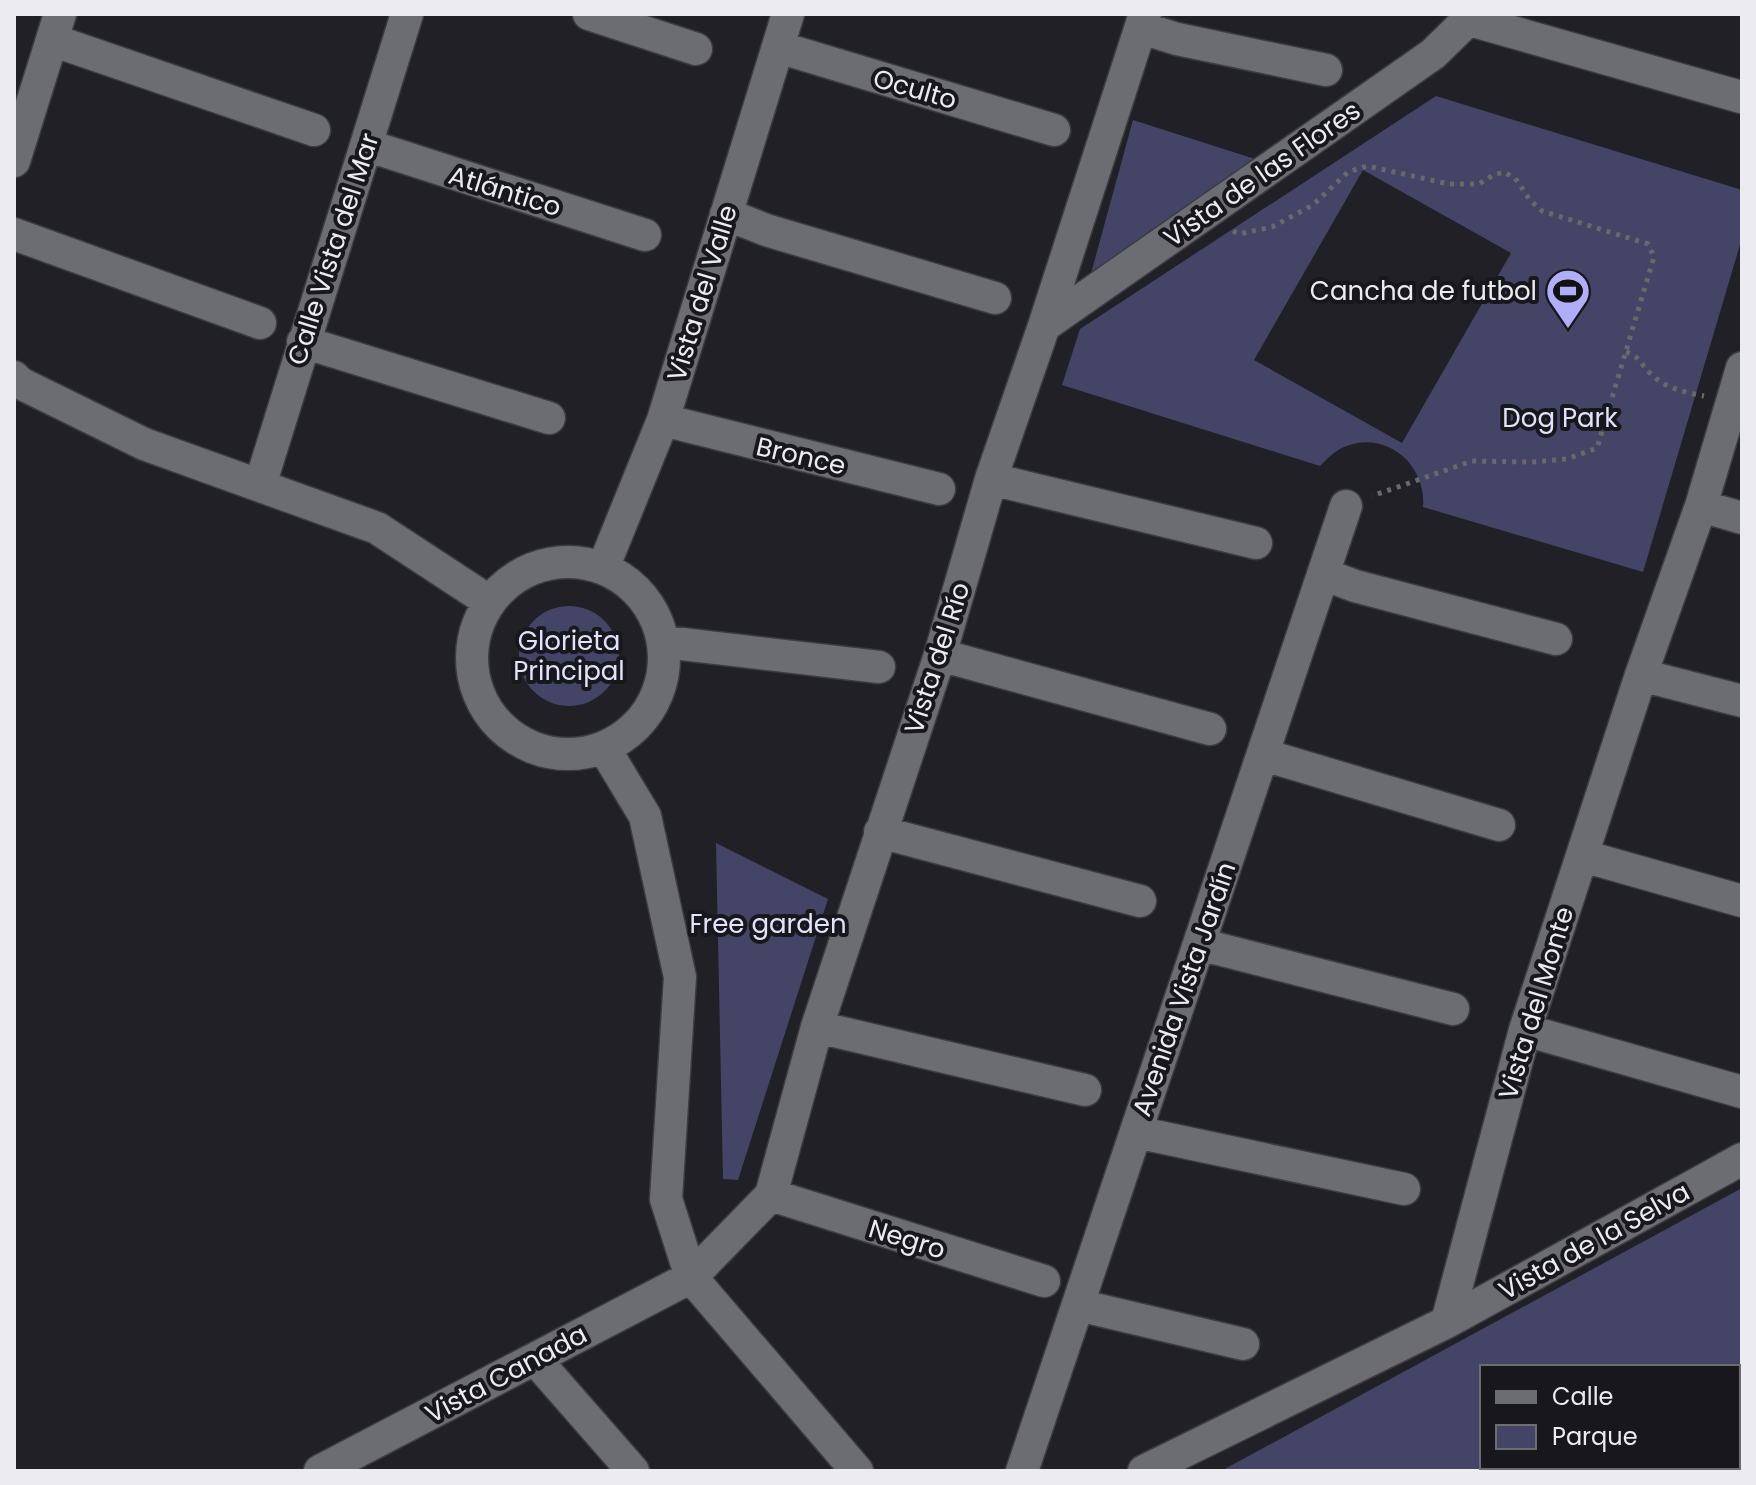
<svg xmlns="http://www.w3.org/2000/svg" width="1756" height="1485" font-family="Poppins,sans-serif">
<rect width="100%" height="100%" fill="#202026"/>
<path fill="#446" fill-rule="evenodd" d="M1436,96l306,94v48l-99,334 -220,-65c4,-43 -38,-78 -79,-60 -10,4 -17,12 -24,19l-258,-81 18,-56zM1363,170l148,83 -109,190 -148,-83z
M1133,120l122,39 -165,118z
M519 656a50 50 0 1 1 100 0a50 50 0 1 1-100 0Z
M716,843l112,56 -90,281 -15,-1z
M1742,1188v283h-521zM1738,1367v100h-256v-100z"/>
<g fill="none" stroke-linecap="round" stroke-linejoin="round">
<g stroke="#3c3c40" stroke-width="35">
<path id="street" d="M589,14l107,35
M1470,20l271,77
M1142,28l35,11 149,31
M52,40l262,90
M778,47l276,83
M366,145l279,90
M14,161l46,-147
M726,214l40,16 229,68
M14,234l246,89
M1044,326l389,-272 41,-40
M303,342l246,76
M14,377l6,6 124,61 233,84 113,74
M663,420l276,69
M991,479l265,64
M260,485l147,-471
M1701,506l41,12
M472 658a96 96 0 1 1 192 0a96 96 0 1 1-192 0Z
M603,568l60,-148 125,-406
M1323,574l32,12 201,53
M665,642l214,25
M940,655l270,74
M1641,675l101,26
M604,748l41,68 35,161 -14,222 25,78 166,194
M1264,755l235,70
M880,832l260,69
M1583,856l159,45
M1199,944l254,65
M817,1027l268,63
M1525,1030l217,62
M1136,1132l268,57
M771,1195l273,86
M1078,1305l165,39
M1447,1322l295,-163
M535,1359l98,112
M320,1471l371,-194 80,-82 46,-168 123,-372 51,-176 53,-153 101,-312
M1022,1471l324,-965
M1144,1471l303,-149 78,-292 116,-355 60,-169 41,-138"/>
</g>
<path stroke="#68686d" stroke-width="5" stroke-dasharray="4 6" stroke-linecap="butt" d="M1233,231l6,3 33,-7 41,-22 35,-33 19,-6 82,18h30l14,-9 11,-3 11,6 15,22 12,11 106,33 6,13 -57,191 -30,11 -34,3 -61,-1 -100,35
M1626,352c13,4 14,11 24,21 14,15 34,19 54,23"/>
<use href="#street" stroke="#6c6d73" stroke-width="32"/>
</g>
<defs>
<g id="stadium-pin" transform="scale(2.3)"><path d="M0 17L-7.5 6A9.5 9.5 0 1 1 7.5 6Z" fill="#afaefa" stroke="#17171c"/><path d="M0-5a6.5 5 0 1 0 0 10a6.5 5 0 1 0 0-10ZM-3.5-1.8h7v3.6h-7Z" fill="#111"/></g>
</defs>
<g fill-rule="evenodd">
<use href="#stadium-pin" x="1568" y="291"/>
</g>
<g text-anchor="middle" dominant-baseline="central" stroke-width="8" stroke-linejoin="round" paint-order="stroke">
<g font-size="26" fill="#ececf0" stroke="#17171c">
<text transform="translate(915 89) rotate(16)">Oculto</text>
<text transform="translate(1262 174) rotate(-35)">Vista de las Flores</text>
<text transform="translate(505 191) rotate(17)">Atlántico</text>
<text transform="translate(333 249) rotate(-72)">Calle Vista del Mar</text>
<text transform="translate(702 293) rotate(-73)">Vista del Valle</text>
<text transform="translate(801 456) rotate(13)">Bronce</text>
<text transform="translate(937 658) rotate(-72)">Vista del Río</text>
<text transform="translate(1184 989) rotate(-71)">Avenida Vista Jardín</text>
<text transform="translate(1536 1003) rotate(-73)">Vista del Monte</text>
<text transform="translate(907 1239) rotate(17)">Negro</text>
<text transform="translate(1594 1241) rotate(-29)">Vista de la Selva</text>
<text transform="translate(506 1374) rotate(-28)">Vista Canada</text>
</g>
<g font-size="26" fill="#ececf0" stroke="#17171c" text-anchor="end">
<text x="1537" y="291">Cancha de futbol</text>
</g>
<g font-size="26" fill="#e1e2fb" stroke="#17171c">
<text x="1560" y="418">Dog Park</text>
<text x="569" y="641">Glorieta<tspan x="569" dy="30">Principal</tspan></text>
<text x="768" y="924">Free garden</text>
</g>
</g>
<rect width="1756" height="1485" fill="none" stroke="#ececf0" stroke-width="32"/>
<rect x="1480" y="1365" width="260" height="104" fill="#17171c" stroke="#6c6c71" stroke-width="2"/>
<rect x="1496" y="1391" width="40" height="12" fill="#6c6d73" stroke="#6c6c71" stroke-width="2"/>
<text x="1552" y="1405" font-size="24" fill="#ececf0">Calle</text>
<rect x="1496" y="1425" width="40" height="24" fill="#444466" stroke="#6c6c71" stroke-width="2"/>
<text x="1552" y="1445" font-size="24" fill="#ececf0">Parque</text>
</svg>
